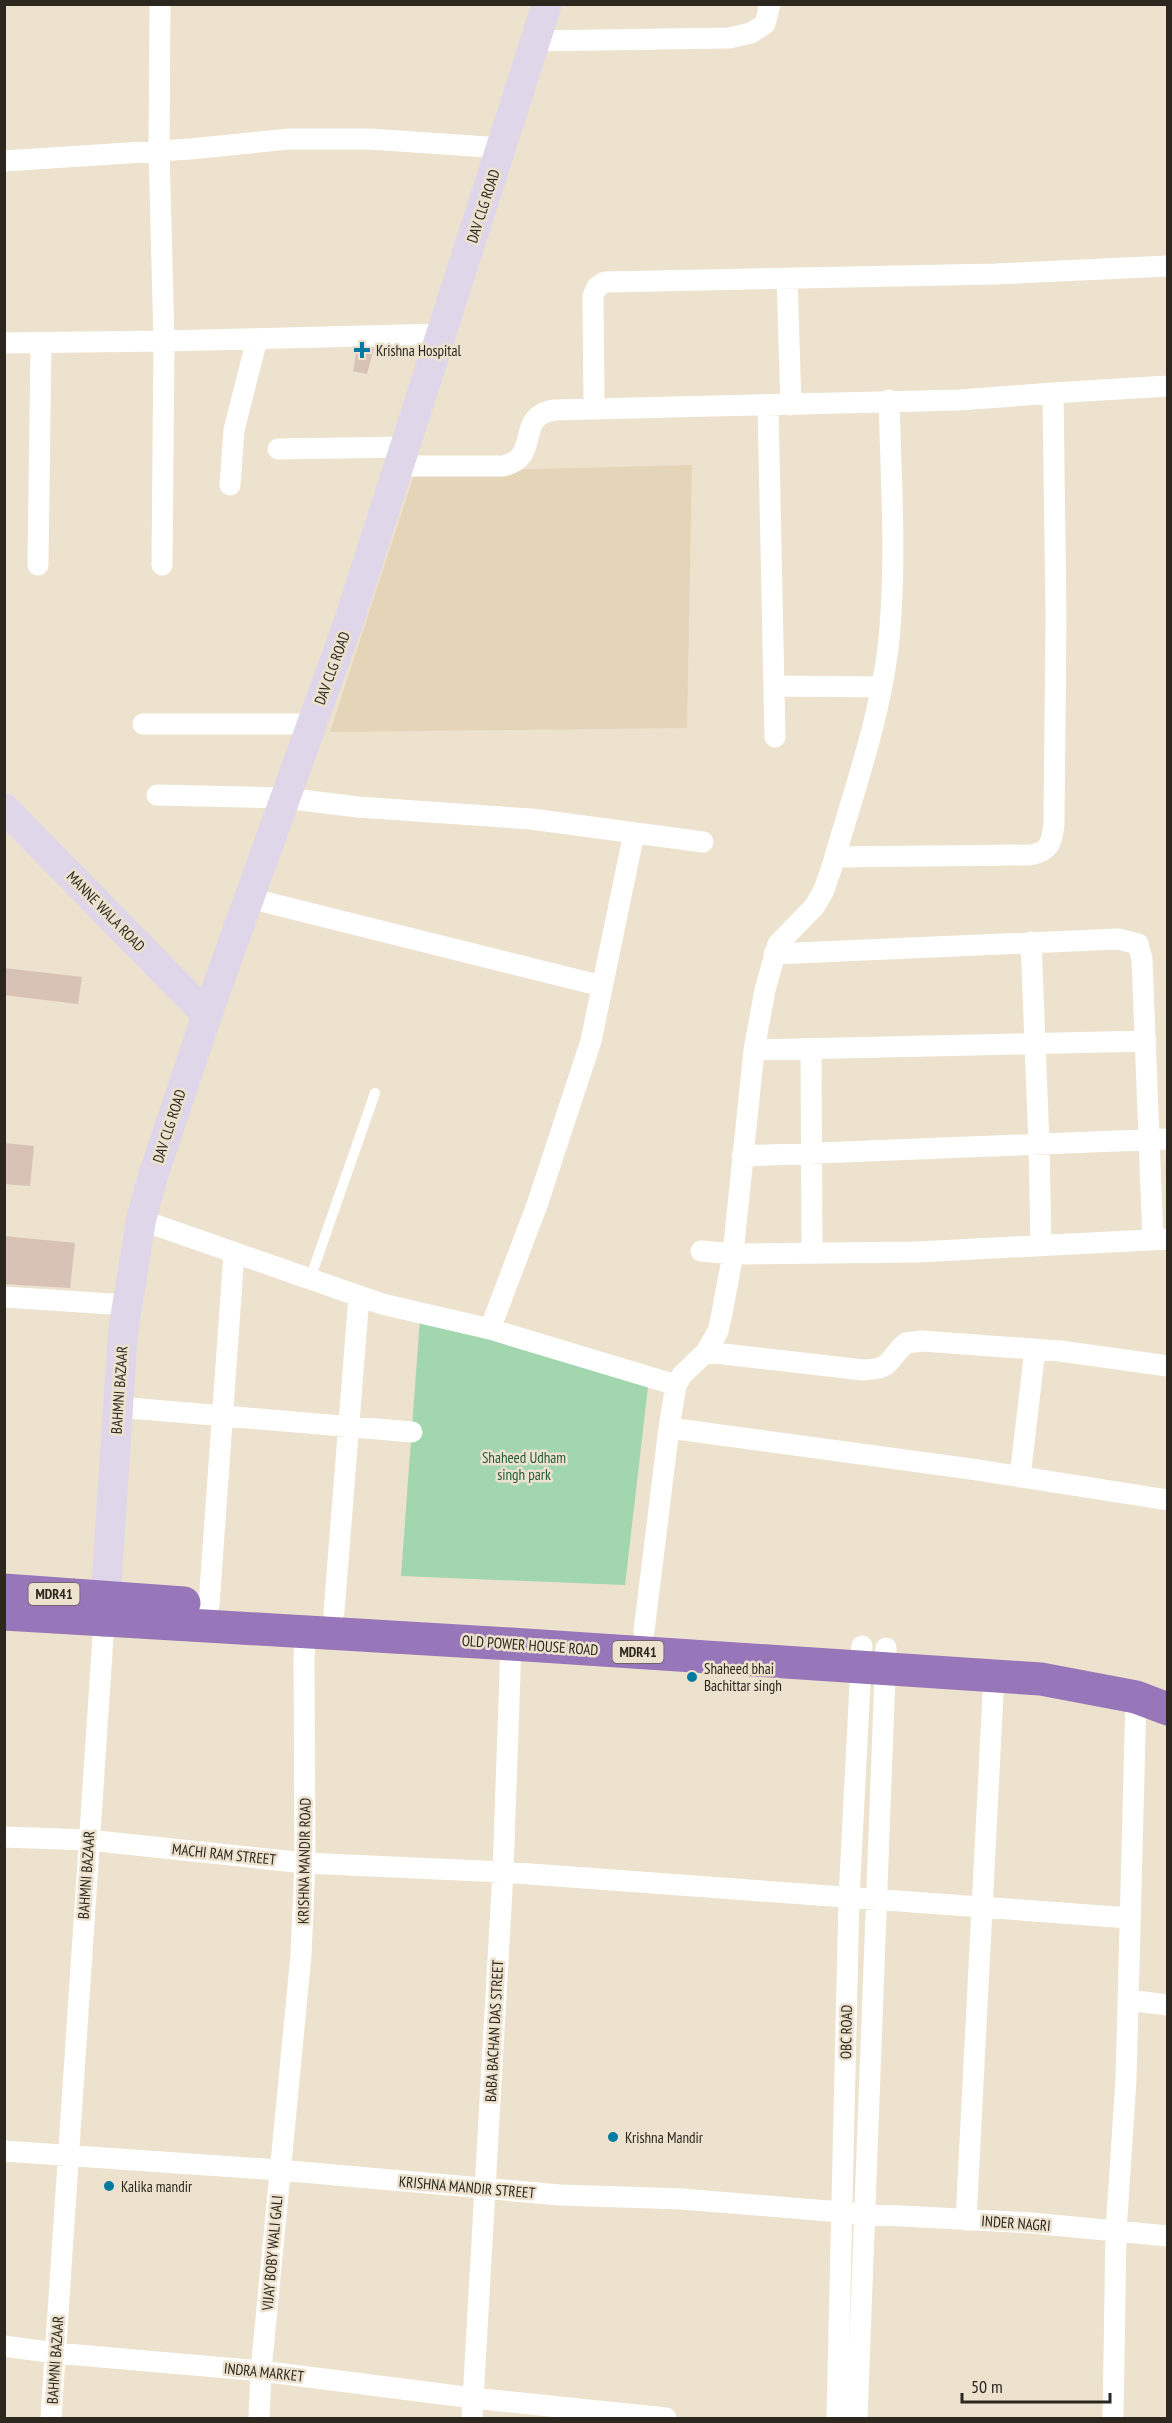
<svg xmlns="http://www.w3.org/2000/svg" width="1172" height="2423" font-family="'PT Sans Narrow',sans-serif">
<rect width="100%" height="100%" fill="#ede2cd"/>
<path fill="#e4d5b9" d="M692,465l-5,263 -357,4 85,-260z"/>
<path fill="#a1d6af" d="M421,1305l227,82 -23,198 -224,-9z"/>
<path fill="#d7c2b5" d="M374,348l-7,26 -14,-3 4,-22z
M4,968l78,9 -4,27 -74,-9z
M4,1143l30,3 -4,40 -26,-2z
M4,1236l71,7 -5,45 -66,-4z"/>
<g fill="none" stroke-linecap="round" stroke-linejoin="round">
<path stroke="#fff" stroke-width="10" d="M310,1279l65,-186"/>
<path stroke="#fff" stroke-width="21" d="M160,4l-1,146 5,191 -2,224
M535,41l194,-3 22,-5 14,-9 5,-20
M4,161l186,-12 99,-10h80l133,9
M787,278l4,127
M4,343l160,-2 279,-7
M768,406l7,331
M594,408l-1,-112 4,-9 8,-5 390,-8 173,-8
M278,449l128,-2
M400,466h103c39,-8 11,-50 51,-56l406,-10 93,-7
M230,485l4,-55 23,-91
M38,565l3,-222
M774,686l108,1
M143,724h169
M157,795l128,3 73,9 173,12 172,23
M835,857l195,-2c19,-3 22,-12 24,-31l2,-209 -3,-222 115,-7
M249,898l353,88
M1031,942l8,202 2,101
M774,954l344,-15 20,5 4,15 11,281
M811,1049l1,204
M754,1050l392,-9
M742,1156l426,-17
M141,1220l241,84 108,25 186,56
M701,1251l32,3 184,-2 251,-13
M4,1297l123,8
M490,1329l47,-124 54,-164 43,-208
M706,1352l157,18c31,-1 23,-10 43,-27l16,-2 138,10 108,15
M118,1407l294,25
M669,1428l302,41 197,31
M1020,1477l15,-128
M209,1605l25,-352
M334,1612l25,-316
M644,1631l25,-203 7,-43 6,-10 24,-23 12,-21 4,-18 11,-59 21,-204 11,-60 13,-46 36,-37 9,-15 9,-25c22,-77 52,-159 58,-239 6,-75 1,-152 -1,-228
M4,1837l84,3 217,23 198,9 627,46
M1128,2000l40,5
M4,2151l275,19 281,25 122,4 183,15 167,9 136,13
M966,2220l28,-545
M4,2346l51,7 206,18 212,27 193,20
M51,2418l53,-796
M259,2418l2,-47 40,-416 4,-92 -1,-206 2,-25
M472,2418l31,-546 8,-228
M837,2418l12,-520 13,-252
M857,2418l29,-770
M1113,2418l3,-187 10,-151 10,-383"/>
<path stroke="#e0d6ea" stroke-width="30" d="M4,808l203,207
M104,1622l19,-290 18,-112 12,-44 54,-161 142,-394 198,-617"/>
<path stroke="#9876ba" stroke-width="33" d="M4,1590l180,13
M4,1614l507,30 530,35 95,18 32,12"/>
</g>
<g fill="#037aa2" stroke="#ede2cd" stroke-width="2">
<path d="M359 341h6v6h6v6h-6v6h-6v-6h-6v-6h6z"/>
<circle cx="692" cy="1677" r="6"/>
<circle cx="613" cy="2137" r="6"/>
<circle cx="109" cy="2186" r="6"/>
</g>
<g text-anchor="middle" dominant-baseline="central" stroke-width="5" stroke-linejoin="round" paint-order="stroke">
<g fill="#ede2cd" stroke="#655f53" stroke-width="1.5">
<rect x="28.5" y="1583" width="51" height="22" rx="4.5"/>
<rect x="612.5" y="1641" width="51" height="22" rx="4.5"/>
</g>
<g font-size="14" font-weight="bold" fill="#2b271f">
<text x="54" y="1594">MDR41</text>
<text x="638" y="1652">MDR41</text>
</g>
<g font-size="15" fill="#2b271f" stroke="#ede2cd">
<text transform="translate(483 206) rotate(-72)">DAV CLG ROAD</text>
<text transform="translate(332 668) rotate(-70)">DAV CLG ROAD</text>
<text transform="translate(106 911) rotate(46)">MANNE WALA ROAD</text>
<text transform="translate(169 1126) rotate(-72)">DAV CLG ROAD</text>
<text transform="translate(119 1390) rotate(-86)">BAHMNI BAZAAR</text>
<text transform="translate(530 1645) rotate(4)">OLD POWER HOUSE ROAD</text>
<text transform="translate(224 1854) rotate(6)">MACHI RAM STREET</text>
<text transform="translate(304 1861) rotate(-89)">KRISHNA MANDIR ROAD</text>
<text transform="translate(86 1875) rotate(-86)">BAHMNI BAZAAR</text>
<text transform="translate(494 2031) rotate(-87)">BABA BACHAN DAS STREET</text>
<text transform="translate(846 2032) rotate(-89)">OBC ROAD</text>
<text transform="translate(467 2187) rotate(5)">KRISHNA MANDIR STREET</text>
<text transform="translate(1016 2223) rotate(4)">INDER NAGRI</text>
<text transform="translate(272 2253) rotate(-85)">VIJAY BOBY WALI GALI</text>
<text transform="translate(55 2360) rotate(-86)">BAHMNI BAZAAR</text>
<text transform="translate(264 2372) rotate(6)">INDRA MARKET</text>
</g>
<g font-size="15" fill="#2b271f" stroke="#ede2cd" text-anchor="start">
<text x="376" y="350">Krishna Hospital</text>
<text x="704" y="1668">Shaheed bhai<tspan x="704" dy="17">Bachittar singh</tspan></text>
<text x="625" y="2137">Krishna Mandir</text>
<text x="121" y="2186">Kalika mandir</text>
</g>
<g font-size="15" fill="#1f5d36" stroke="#ede2cd">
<text x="524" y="1457">Shaheed Udham<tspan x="524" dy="17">singh park</tspan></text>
</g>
</g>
<rect width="1172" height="2423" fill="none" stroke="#2b271f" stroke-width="12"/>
<path d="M962 2393v9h148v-9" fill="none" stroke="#2b271f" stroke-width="3"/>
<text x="971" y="2393" font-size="18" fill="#2b271f" stroke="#ede2cd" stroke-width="4.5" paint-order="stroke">50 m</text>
</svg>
